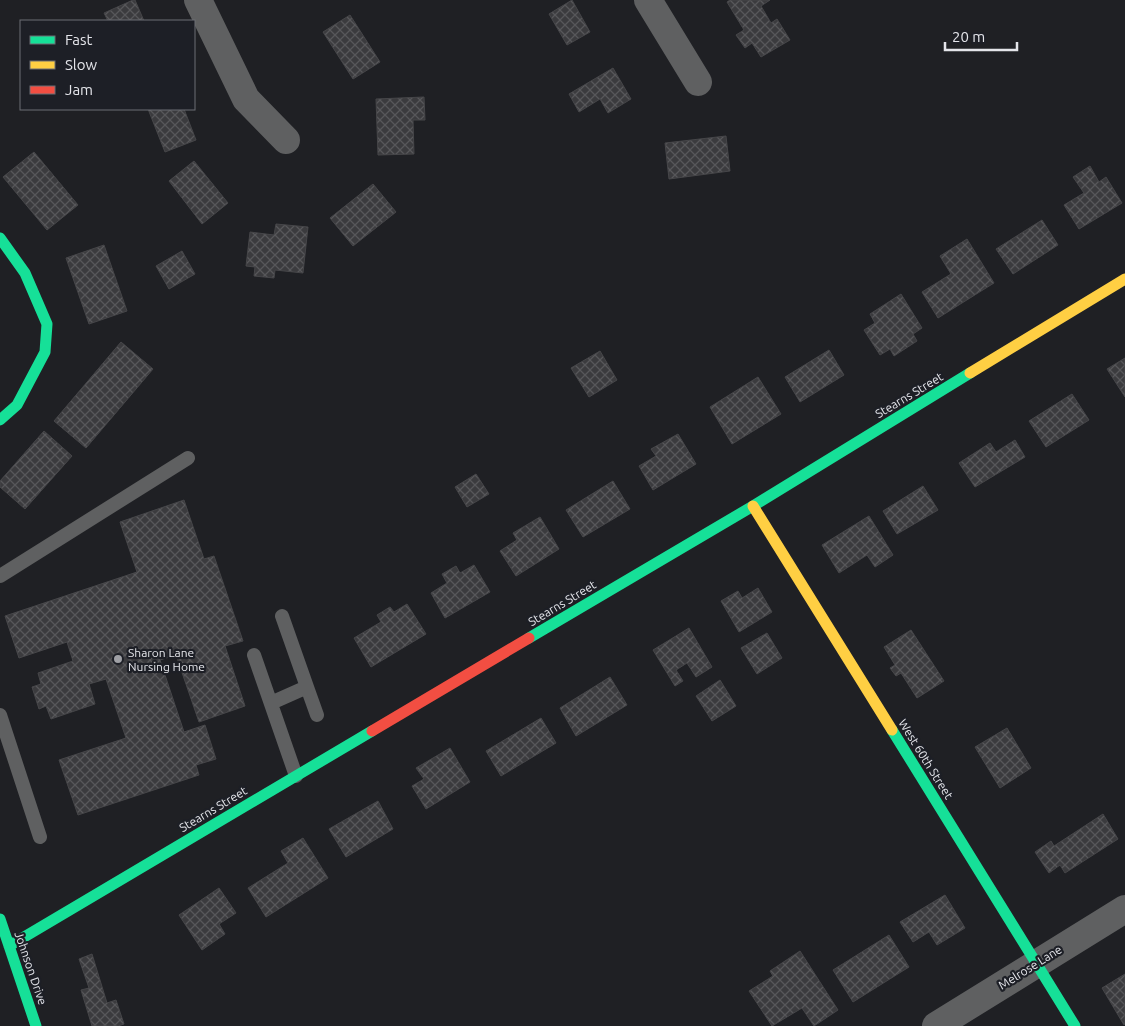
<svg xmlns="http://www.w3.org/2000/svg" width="1125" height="1026" font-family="Ubuntu,sans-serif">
<defs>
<pattern id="building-cross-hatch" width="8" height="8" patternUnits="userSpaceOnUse" patternTransform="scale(1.25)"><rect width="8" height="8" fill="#3b3b3e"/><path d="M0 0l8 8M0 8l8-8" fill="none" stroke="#57575a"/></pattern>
</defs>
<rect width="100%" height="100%" fill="#1f2024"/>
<path fill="url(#building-cross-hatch)" stroke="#464649" d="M133,0h2l9,21h-36l-4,-8z
M572,0l18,32 -23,13 -18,-31z
M730,0h40l-9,6 10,17 6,-4 13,21 -29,17 -9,-14 -7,5 -9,-13 8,-5 -17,-28z
M350,15l30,47 -27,17 -30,-47z
M613,68l18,31 -23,14 -8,-14 -21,13 -10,-18z
M424,97l1,23h-12l1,34 -36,1 -2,-56z
M148,109h36l12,31 -31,12z
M726,136l4,35 -61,8 -4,-36z
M34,152l44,53 -31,25 -44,-53z
M194,161l34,42 -26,21 -33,-43z
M1090,166l9,16 7,-5 16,26 -43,26 -15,-24 20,-12 -11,-16z
M373,184l23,28 -43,34 -23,-28z
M1042,220l16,25 -45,29 -17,-25z
M276,224l32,3 -5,46 -28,-3 -1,8 -20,-2 1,-9 -9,-1 4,-34 24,3z
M967,239l27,44 -56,35 -16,-26 29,-18 -11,-18z
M104,245l23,66 -38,13 -23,-66z
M182,251l13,23 -26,15 -13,-23z
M901,294l21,34 -9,6 4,7 -23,15 -4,-7 -10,6 -16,-25 11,-7 -5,-9z
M121,342l32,27 -67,79 -32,-27z
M829,350l15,25 -44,27 -15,-25z
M600,351l17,29 -28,17 -18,-29z
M1125,358v39l-18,-28z
M758,377l23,37 -49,30 -22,-37z
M1072,394l17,26 -43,27 -17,-26z
M44,431l28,25 -47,53 -25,-22v-6z
M678,434l18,30 -43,26 -14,-24 17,-10 -5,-7z
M1015,440l10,17 -50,30 -16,-24 31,-20 6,9z
M476,474l13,20 -22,13 -12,-20z
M613,481l17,28 -47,28 -17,-27z
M923,486l15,24 -41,24 -14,-23z
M184,500l20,59 10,-3 29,85 -18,5 20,60 -46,16 -23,-67 -16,5 24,72 21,-7 11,34 -20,6 3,10 -121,40 -19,-55 67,-22 -20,-59 -17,5 6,20 -44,15 -5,-13 -7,3 -7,-22 9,-3 -3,-11 35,-12 -6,-19 -48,16 -14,-42 132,-44 -17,-50z
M869,516l24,39 -18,12 -8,-12 -28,18 -17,-28z
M540,517l19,32 -43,27 -16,-25 17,-11 -4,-7z
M474,565l16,27 -45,26 -14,-25 16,-10 -5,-9 14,-8 4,7z
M758,588l14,24 -33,20 -18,-31 17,-10 4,7z
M407,604l19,30 -55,33 -17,-29 27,-16 -4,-7 13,-8 4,5z
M689,628l23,39 -16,10 -9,-14 -11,7 7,11 -8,5 -22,-36z
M911,630l33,51 -27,17 -16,-25 -5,3 -6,-8 5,-3 -11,-18z
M767,633l15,25 -25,16 -16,-26z
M610,677l17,28 -51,31 -16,-28z
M720,680l16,26 -24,15 -16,-25z
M541,718l15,25 -55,33 -15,-25z
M1007,728l24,40 -31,20 -25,-41z
M450,748l20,34 -44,27 -14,-23 12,-7 -8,-11z
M378,801l15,28 -47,28 -17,-28z
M1103,814l15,25 -53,34 -5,-8 -11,8 -14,-21 16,-11 3,5z
M303,838l25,40 -62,39 -18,-29 40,-25 -7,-12z
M219,888l17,25 -17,11 6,10 -23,16 -23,-35z
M945,895l20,33 -28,17 -8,-13 -16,10 -13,-20z
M889,935l20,32 -56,35 -20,-32z
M800,951l38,59 -24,16 -12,-18 -30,18 -23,-35 24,-15 -3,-5z
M92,954l15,49 9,-3 8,24 -6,2h-26l-11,-36 8,-2 -10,-29z
M1125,974v50l-1,1 -22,-37z"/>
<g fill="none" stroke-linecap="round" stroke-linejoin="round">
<path stroke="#5f6061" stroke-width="14" d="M0,576l188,-118
M254,655l42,121
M307,687l10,28
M271,703l36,-16 -25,-71
M0,715l40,122"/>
<path stroke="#5f6061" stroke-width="28" d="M198,0l48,99 40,41
M648,0l50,82
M936,1026l189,-117"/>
<path stroke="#16e098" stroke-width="11" d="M0,238l25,35 22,51 -2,28 -28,53 -17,15
M529,638l224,-132 217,-133
M892,730l183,296
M0,919l36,107
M9,946l363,-215"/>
<path stroke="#ffcf43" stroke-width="11" d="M970,373l155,-94
M753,506l139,224"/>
<path stroke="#f24e42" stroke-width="11" d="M372,731l157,-93"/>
</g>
<circle fill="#9fa0a5" stroke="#1d1f26" stroke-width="2" cx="118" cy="659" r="5"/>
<g text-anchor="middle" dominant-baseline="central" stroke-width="4.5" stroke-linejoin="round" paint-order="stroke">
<g font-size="12" fill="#e4e5ea" stroke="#1d1f26">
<text transform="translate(909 395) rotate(-31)">Stearns Street</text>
<text transform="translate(562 603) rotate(-31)">Stearns Street</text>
<text transform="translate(926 759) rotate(58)">West 60th Street</text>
<text transform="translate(213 809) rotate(-31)">Stearns Street</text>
<text transform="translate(1030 967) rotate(-32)">Melrose Lane</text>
<text transform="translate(31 968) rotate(71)">Johnson Drive</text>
</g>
<g font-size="12" fill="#e4e5ea" stroke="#1d1f26" text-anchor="start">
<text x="128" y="652">Sharon Lane<tspan x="128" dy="14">Nursing Home</tspan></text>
</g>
</g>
<rect x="20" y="20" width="175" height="90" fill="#1d1f26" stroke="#6d6e74"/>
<rect x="30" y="36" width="25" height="8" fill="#16e098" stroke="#6d6e74"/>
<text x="65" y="45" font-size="15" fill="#e4e5ea">Fast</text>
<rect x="30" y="61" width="25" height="8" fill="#ffcf43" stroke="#6d6e74"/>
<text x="65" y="70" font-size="15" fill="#e4e5ea">Slow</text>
<rect x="30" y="86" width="25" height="8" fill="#f24e42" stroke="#6d6e74"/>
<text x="65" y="95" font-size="15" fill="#e4e5ea">Jam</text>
<path d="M945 42v8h72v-8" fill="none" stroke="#e4e5ea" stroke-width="2.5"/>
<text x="952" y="42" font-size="15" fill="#e4e5ea" stroke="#1d1f26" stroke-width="4" paint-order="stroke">20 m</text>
</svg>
